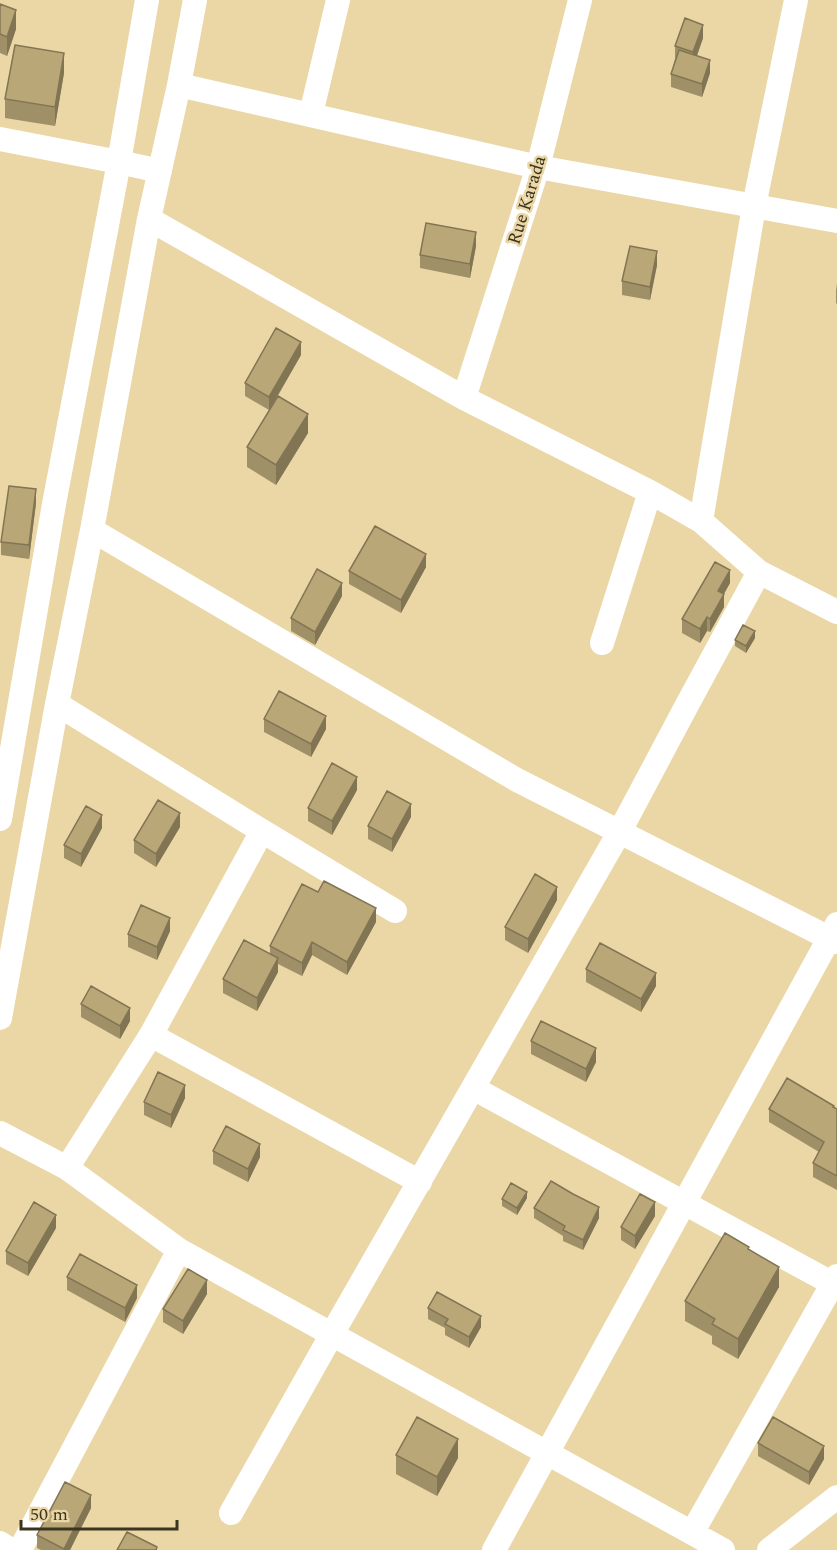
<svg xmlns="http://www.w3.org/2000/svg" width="837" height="1550" font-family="Spectral,serif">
<rect width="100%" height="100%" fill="#ebd7a6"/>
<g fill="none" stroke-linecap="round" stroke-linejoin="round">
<path stroke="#fff" stroke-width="24" d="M179,85l359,82 299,54
M311,114l27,-114
M0,139l119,23 41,9
M149,219l315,179 186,94 51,29 58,51 78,40
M464,398l74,-231 42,-167
M701,521l53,-315 42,-206
M92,530l425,250 320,162
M602,643l48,-151
M57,704l205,127 133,80
M0,819l54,-315 65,-342 28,-162
M0,1018l57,-314 35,-174 57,-311 30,-134 16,-85
M151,1035l269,147
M473,1088l364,198
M0,1133l67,35 112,82 544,300
M67,1168l84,-133 111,-204
M231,1513l101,-179 288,-503 67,-126 72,-133
M692,1533l145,-257
M0,1543l11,7
M20,1550l159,-300
M494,1550l343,-626
M769,1550l68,-53"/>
</g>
<path fill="#a09067" d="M0,4l16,25 -9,27 -7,-3z
M703,38l-6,18 13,17 -8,24 -31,-10v-13l4,-15v-13z
M64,73l-9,53 -50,-8v-19z
M476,246l-6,32 -50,-10v-13z
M657,265l-7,35 -28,-5v-14z
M837,284v20l-1,-1v-13z
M301,355l-30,53 37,25 -32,52 -29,-18v-20l22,-37 -24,-14v-13z
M36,503l-7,56 -28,-4v-13z
M426,567l-25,46 -52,-29v-13z
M730,583l-6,11v13l-14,25 -3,-1 -7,12 -18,-10v-14z
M342,596l-27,49 -24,-14v-13z
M755,638l-9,15 -11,-7v-6z
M264,719l62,10 -15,28 -47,-25z
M357,790l-25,45 -24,-14v-13z
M411,817l-19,35 -24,-13v-13z
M180,827l-24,40 -22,-14v-13z
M102,828l-21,39 -17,-9v-13z
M557,900l-29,53 -23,-13v-13z
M376,922l-29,53 -35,-20 -10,21 -24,-12v8l-21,39 -34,-18v-14l47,-25v-8z
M170,931l-13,29 -29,-13v-13z
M586,969l70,17 -15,26 -55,-30z
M81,1004l49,17 -10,18 -39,-22z
M531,1041l65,21 -10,20 -55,-28z
M185,1098l-14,30 -27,-13v-13z
M834,1108l3,1v81l-24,-13v-14l6,-11 -50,-30v-13z
M213,1151l47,6 -12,25 -35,-18z
M527,1198l-10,17 -15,-9v-7z
M534,1208l65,10 -16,32 -20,-9v-5l-29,-18z
M655,1216l-20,33 -14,-9v-13z
M56,1228l-28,48 -22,-12v-13z
M749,1249l30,38 -41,72 -26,-15v-8l-27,-15v-20z
M67,1277l70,21 -12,24 -58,-32z
M207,1294l-24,40 -20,-12v-13z
M428,1308l53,19 -12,21 -24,-13v-7l-17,-9z
M758,1443l66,16 -15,26 -51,-29z
M396,1455l62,3 -21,38 -41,-22z
M91,1508l-21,42h-29l-4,-2v-13z"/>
<path fill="#827554" d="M16,10v19l-9,27v-19z
M703,25v13l-10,28v-14z
M64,53v20l-9,53v-19z
M710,60v13l-8,24v-13z
M476,232v14l-6,32v-14z
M657,251v14l-7,35v-13z
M301,342v13l-32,55v-13z
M308,414v19l-32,52v-20z
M36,489v14l-7,56v-14z
M426,554v13l-25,46v-13z
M730,570v13l-12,21v-13z
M342,583v13l-27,49v-13z
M724,594v13l-14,25v-13z
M707,617v14l-7,12v-14z
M755,631v7l-9,15v-7z
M326,716v13l-15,28v-13z
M357,777v13l-25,45v-14z
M411,804v13l-19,35v-13z
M180,813v14l-24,40v-13z
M102,815v13l-21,39v-13z
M557,887v13l-29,53v-14z
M376,908v14l-29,53v-13z
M170,918v13l-13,29v-13z
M312,942v13l-10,21v-13z
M278,958v14l-21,39v-13z
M656,973v13l-15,26v-13z
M130,1008v13l-10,18v-13z
M596,1048v14l-10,20v-13z
M185,1085v13l-14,30v-13z
M260,1144v13l-12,25v-13z
M527,1192v6l-10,17v-7z
M655,1202v14l-20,33v-13z
M599,1207v11l-16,32v-10z
M56,1215v13l-28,48v-13z
M779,1267v20l-41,72v-20z
M207,1280v14l-24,40v-13z
M137,1285v13l-12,24v-14z
M481,1316v11l-12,21v-11z
M458,1439v19l-21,38v-19z
M824,1446v13l-15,26v-13z
M91,1495v13l-21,42h-6z"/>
<path fill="#baa778" stroke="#827554" stroke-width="1.5" d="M0,4l16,6 -9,27 -7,-3z
M685,18l18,7 -10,27 -18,-6z
M15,45l49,8 -9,54 -50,-8z
M679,50l31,10 -8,24 -31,-10z
M426,223l50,9 -6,32 -50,-9z
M630,246l27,5 -7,36 -28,-6z
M276,328l25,14 -32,55 -24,-14z
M278,396l30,18 -32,51 -29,-18z
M9,486l27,3 -7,56 -28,-3z
M375,526l51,28 -25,46 -52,-29z
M715,562l15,8 -12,21 6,3 -14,25 -3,-2 -7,12 -18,-10z
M317,569l25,14 -27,49 -24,-14z
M743,625l12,6 -9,15 -11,-6z
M279,691l47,25 -15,28 -47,-25z
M332,763l25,14 -25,44 -24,-13z
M387,791l24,13 -19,35 -24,-13z
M158,800l22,13 -24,41 -22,-14z
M86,806l16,9 -21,39 -17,-9z
M535,874l22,13 -29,52 -23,-12z
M324,881l52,27 -29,54 -35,-20 -10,21 -32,-17 32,-62 16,8z
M141,905l29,13 -13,29 -29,-13z
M244,940l34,18 -21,40 -34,-19z
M600,943l56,30 -15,26 -55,-30z
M91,986l39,22 -10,18 -39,-22z
M541,1021l55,27 -10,21 -55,-28z
M158,1072l27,13 -14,30 -27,-13z
M787,1078l47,28 -1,1 4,2v67l-24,-13 11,-21 -55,-33z
M226,1126l34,18 -12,25 -35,-18z
M551,1181l22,13 26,13 -16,33 -20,-10 2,-4 -31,-18z
M511,1183l16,9 -10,16 -15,-9z
M640,1194l15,8 -20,34 -14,-9z
M34,1202l22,13 -28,48 -22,-12z
M725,1233l24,14 -1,2 31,18 -41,72 -26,-15 3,-5 -30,-18z
M80,1254l57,31 -12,23 -58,-31z
M188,1269l19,11 -24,41 -20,-12z
M437,1292l44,24 -12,21 -24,-13 3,-5 -20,-11z
M417,1417l41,22 -21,38 -41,-22z
M773,1417l51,29 -15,26 -51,-29z
M65,1482l26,13 -27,54 -27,-14z
M127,1532l30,15 -1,3h-39z"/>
<g text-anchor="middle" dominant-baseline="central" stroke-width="5" stroke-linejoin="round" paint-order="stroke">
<g font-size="18" fill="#3b3420" stroke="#ebd7a6">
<text transform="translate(527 200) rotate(-73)">Rue Karada</text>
</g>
</g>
<path d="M21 1520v9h156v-9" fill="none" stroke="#3b3420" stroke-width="3"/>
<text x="30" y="1520" font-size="18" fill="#3b3420" stroke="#ebd7a6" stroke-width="4.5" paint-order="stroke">50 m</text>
</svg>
